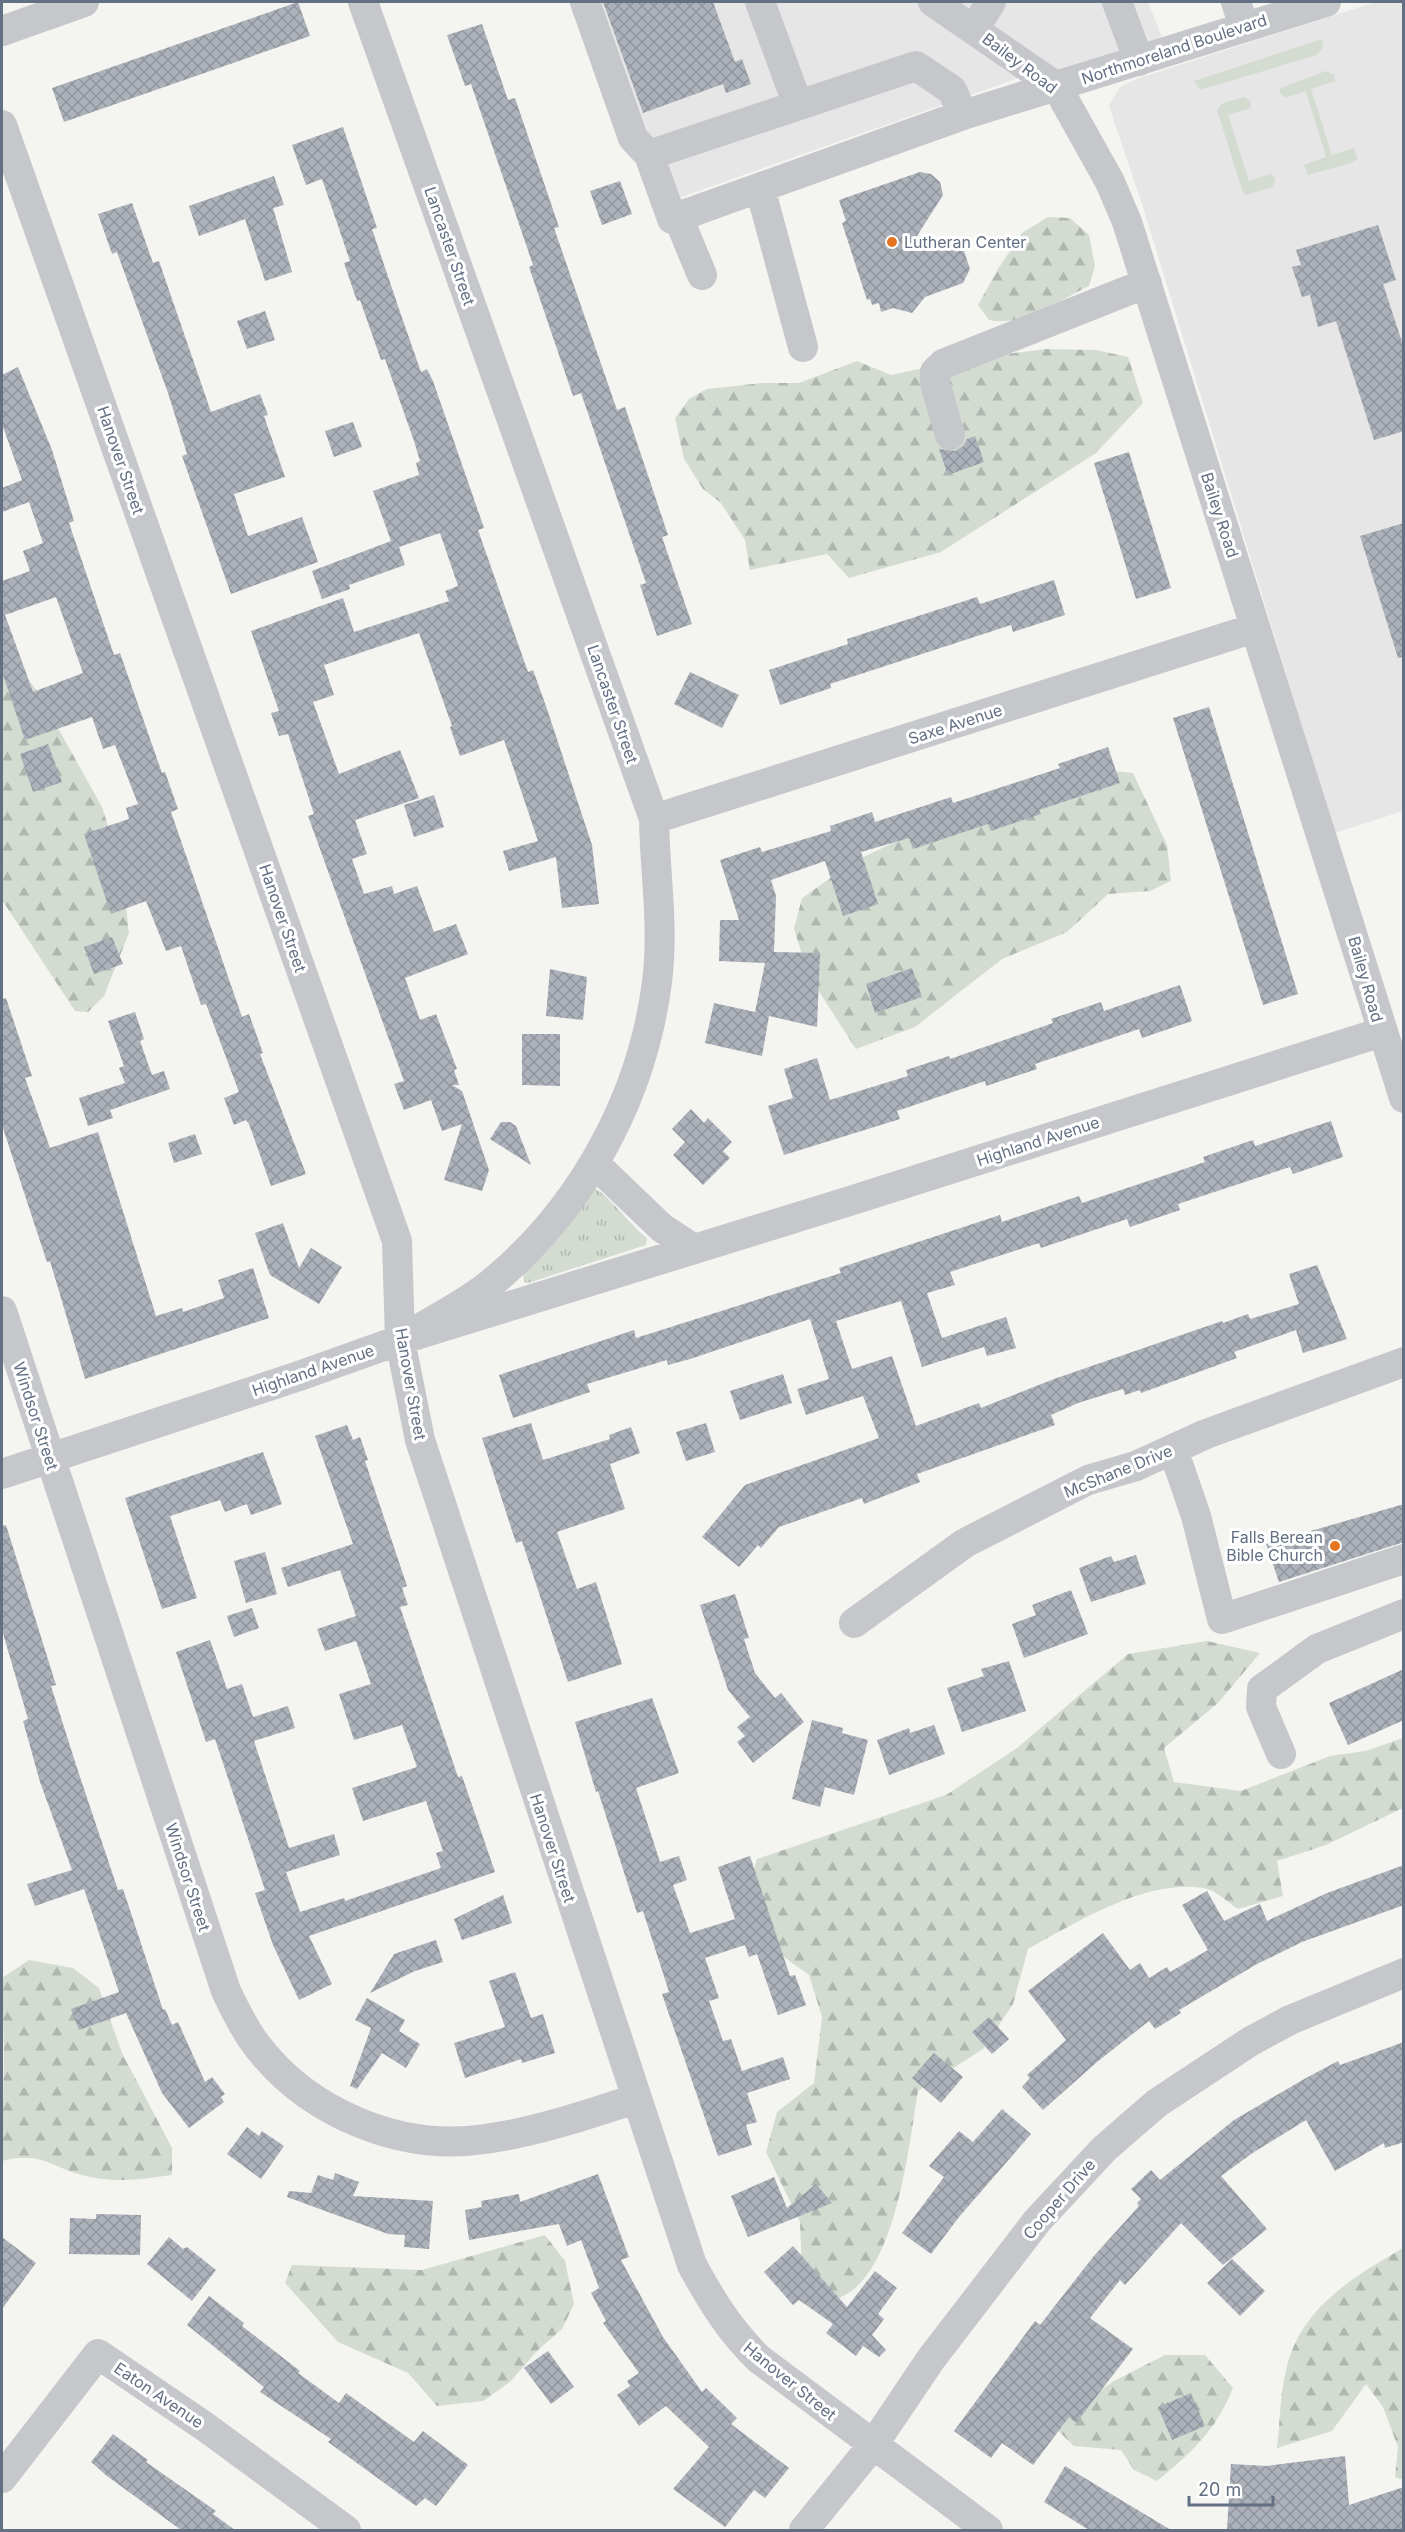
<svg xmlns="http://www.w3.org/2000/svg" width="1405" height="2532" font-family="Inter,sans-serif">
<defs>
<pattern id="grass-tufts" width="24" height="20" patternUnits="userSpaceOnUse" patternTransform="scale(1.5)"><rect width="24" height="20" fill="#d4dcd2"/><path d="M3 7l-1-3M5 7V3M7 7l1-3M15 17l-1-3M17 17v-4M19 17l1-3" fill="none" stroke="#b0b7b0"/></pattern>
<pattern id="forest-firs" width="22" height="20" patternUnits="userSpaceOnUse" patternTransform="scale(1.5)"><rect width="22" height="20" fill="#d4dcd2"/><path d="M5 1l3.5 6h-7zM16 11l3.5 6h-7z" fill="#b0b7b0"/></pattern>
<pattern id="building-cross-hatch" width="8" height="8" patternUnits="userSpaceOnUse" patternTransform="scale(1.5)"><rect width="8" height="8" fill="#adb2ba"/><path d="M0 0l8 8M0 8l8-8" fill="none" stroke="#90959d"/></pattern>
</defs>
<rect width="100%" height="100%" fill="#f4f5f1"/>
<path fill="#e5e6e5" d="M576,2h572l20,50 -111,35 -21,-15 -383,135z
M1376,2h27v809l-68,22 -193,-629 -33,-98 11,-19 19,-9z"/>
<path fill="url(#grass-tufts)" d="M591,1187c11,0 43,42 56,51l-1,7 -118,38 -4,-1 -1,-8z"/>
<path fill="url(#forest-firs)" d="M1048,217l22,1 19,17 6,31 -6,20c-30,15 -67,41 -100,34l-11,-15 20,-36 24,-36z
M1046,349l50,1 32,7 15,46 -47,50 -155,99 -92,26 -22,-24 -77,16 -5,-30 -24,-37 -18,-14 -19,-30 -9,-41 14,-19 18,-10 55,-6h37l58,-22 34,14 74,-16z
M2,646l36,46 64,115 20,63 7,63 -25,63 -16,16 -13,-1 -73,-111z
M1094,769l39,4 34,72 4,36 -21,10 -42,3 -41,38 -65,27 -87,68 -59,22 -47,-73 -15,-47 8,-31 53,-37 84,-40z
M1207,1641l53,12 -42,50 -54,45 10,34 67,9 89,-35 35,-5 38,-13v70l-77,37 -49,16 6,35 -45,13c-9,-6 -24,-20 -35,-21 -58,-9 -126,34 -175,61l-15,55 -30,45 -65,42c-9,52 -22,192 -83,208 -9,2 -23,-2 -32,-3l-3,-74 -34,-70 11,-40 37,-29 8,-66 -13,-42 -43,-31 -26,-34 17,-51 189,-64 71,-47 111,-94z
M29,1960l44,8 26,20 23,65 50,95v27c-28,4 -53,8 -82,2 -36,-7 -47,-27 -88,-16l2,-107 -2,-76z
M545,2235l20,26 9,43 -12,25 -25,22 -27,31 -27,19 -46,5 -29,-33 -70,-31 -53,-59 7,-18 130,5z
M1403,2248v232l-8,-3 3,-30 -15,-40 -17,-23 -34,47 -55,17c3,-26 3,-53 9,-78 14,-62 66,-92 117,-122z
M1165,2355h40l28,33c-18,44 -41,64 -76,93l-23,-11 -13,-20 -47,-4 -20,-19 58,-45z"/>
<path fill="#d4dcd2" d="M1322,39l1,8 -6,8 -117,35 -6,-9z
M1326,71l8,4 1,6 -24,8 21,66 22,-7 4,10 -4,4 -46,13 -4,-10 22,-8 -20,-66 -21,7 -5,-5v-5z
M1244,97l6,4 1,7 -23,7 21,66 21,-7 5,4 -2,9 -27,8 -3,-2 -26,-83 6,-7z"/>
<path fill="url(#building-cross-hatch)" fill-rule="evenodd" d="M298,2l12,34 -246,86 -12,-34z
M603,2h110l22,60 7,-3 9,25 -25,9 -3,-9 -80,29z
M482,24l26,76 7,-2 44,129 -5,1 63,182 8,-3 43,128 -6,2 30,87 -35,12 -17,-51 6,-2 -65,-190 -8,3 -44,-129 4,-2 -62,-181 -6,2 -18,-51z
M343,127l34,101 -5,1 27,80 22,63 6,-3 6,12 51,147 -6,2 50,142 5,-2 14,39 45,136 7,59 -37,4 -6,-51 -47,14 -6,-20 35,-10 -34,-101 -44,16 -10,-29 2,-1 -33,-93 -95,32 10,30 -21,7 26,72 61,-24 19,48 -64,22 12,34 -15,5 12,35 28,-8 2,8 23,-8 17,46 22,-8 12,30 -63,24 15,42 16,-6 21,55 -3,1 5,15h-7l10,6 27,79 -7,21 -38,-11 18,-56 -20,7 -11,-31 -27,10 -10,-26 10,-3 -96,-265 6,-2 -26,-80 -9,2 -8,-23 8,-2 -28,-80 92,-33 11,34 95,-31 -4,-10 13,-5 -18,-53 -41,14 6,18 -56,20 1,4 -28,10 -10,-28 79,-30 -18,-50 46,-16 -3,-12 4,-2 -6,-20 -29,-82 -4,1 -21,-60 -3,1 -13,-38 6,-2 -28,-82 -16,6 -14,-40z
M920,172l11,2 9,8 3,13 -26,41 35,6 11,6 7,21 -7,14 -38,14 -13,16 -19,-5 -12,4 -2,-9 -7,2 -2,-6 -3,1 -25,-77 4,-2 -7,-21z
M274,176l10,29 -11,3 19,64 -27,9 -20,-62 -46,17 -10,-30z
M620,181l12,33 -30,11 -12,-34z
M132,203l21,60 6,-2 52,151 49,-18 8,21 -4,1 21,61 -51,17 14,42 54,-19 16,45 -87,32 -49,-138 5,-2 -19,-61 -51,-141 -5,2 -14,-40z
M1378,225l18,55 -13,4 21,64v83l-30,9 -38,-119 -18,6 -8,-32 -8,2 -10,-30 9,-2 -5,-15z
M265,311l10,29 -28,9 -10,-28z
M18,367l34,83 22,71 -5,2 45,132 6,-2 42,120 3,-1 13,37 -7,3 71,205 7,-3 14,39 -3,1 46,120 -35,12 -22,-62 -3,-4 -12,5 -10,-27 15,-6 -33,-88 -5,1 -20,-59 -15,5 -20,-50 -35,13 -27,-80 45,-15 -3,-11 12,-4 -23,-59 -12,4 -11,-32 -67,23 -23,-68v-91l28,-10 -7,-20 20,-8 -14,-41 -27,10v-24l20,-8 -20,-56v-49zM56,597l27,76 -50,19 -28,-77z
M353,422l9,25 -28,10 -9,-26z
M975,436l9,26 -36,13 -9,-26 16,2 8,-5 4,-7z
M1129,452l42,136 -35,11 -42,-136z
M1404,523v134l-6,1 -38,-122z
M1054,580l11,35 -52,17 -2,-7 -181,59 1,4 -51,17 -11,-35 79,-26 -1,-5 130,-42 3,7z
M690,672l49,23 -17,33 -48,-24z
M1209,707l89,287 -35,11 -90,-287z
M48,744l14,38 -29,10 -13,-38z
M1108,747l12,36 -81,27 2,4 -50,17 -3,-7 -75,25 -4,-11 -48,14 17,52 -35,12 -18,-55 -54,19 5,16 -2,56 46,1 -3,74 -48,-11 -7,40 -57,-13 9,-40 41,9 10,-49 -46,-2 1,-41h19l-19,-60 40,-13 2,5 69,-21 -1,-5 42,-14 3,10 76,-25 2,6 107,-35 -2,-4z
M434,795l10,32 -30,10 -10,-32z
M112,937l11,27 -29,10 -10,-27z
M912,968l10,29 -47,16 -9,-29z
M550,969l37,8 -4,43 -37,-4z
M1180,985l12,36 -50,17 -3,-9 -104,35 2,5 -51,17 -1,-5 -88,30 3,8 -116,36 -16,-49 25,-8 -9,-29 33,-11 13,42 78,-24 -2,-6 43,-14 1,3 103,-36 -2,-4 50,-17 3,9z
M6,998l26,78 -7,2 25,70 48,-16 58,184 26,-8 1,4 41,-14 -6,-18 35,-12 16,50 -184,61 -35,-118 -3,1 -12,-36 -33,-101v-126z
M135,1012l9,27 -4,2 12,34 12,-4 6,18 -60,21 3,8 -25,8 -9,-28 46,-15 -6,-15 5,-2 -16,-45z
M522,1034h38v52l-38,-1z
M691,1109l13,14 4,-5 24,24 -9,9 7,7 -27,27 -30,-30 12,-13 -13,-13z
M1331,1121l12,36 -50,17 -3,-7 -112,37 2,6 -50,17 -3,-8 -86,29 -2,-5 -89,29 5,13 -28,8 15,45 64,-21 10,31 -29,8 -3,-9 -62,20 -21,-66 -65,20 16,48 40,-13 24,70 63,-23 2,5 73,-29 168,-58 1,2 25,-9 2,5 49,-15 -10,-30 28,-9 30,74 -44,14 -7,-23 -62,22 3,6 -96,35 -1,-3 -15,5 -2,-6 -45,14 -27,12 4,10 -138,49 3,8 -56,22 -2,-6 -83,29 -18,21 -3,-3 -19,22 -37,-30 43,-52 134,-47 -16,-42 -57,19 -9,-26 32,-10 -19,-60 -120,40 -22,6 -1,-5 -80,24 3,8 -77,26 -14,-43 135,-45 2,8 205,-65 -2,-5 161,-53 2,7 77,-26 3,7 123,-41 -2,-5 50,-17 2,6z
M501,1122h9l6,4 15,39 -41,-26z
M195,1134l7,20 -28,9 -6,-20z
M283,1223l16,45 12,-20 31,19 -23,37 -49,-29 -15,-42z
M783,1374l9,29 -52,17 -10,-29z
M531,1423l12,37 67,-21 -1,-4 22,-8 9,26 -30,11 15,45 -68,23 20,57 19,-7 26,82 -54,18 -46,-141 -6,2 -34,-105z
M706,1423l9,29 -29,9 -10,-29z
M347,1425l6,15 7,-3 8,23 -3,1 42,125 -5,2 6,17 -8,2 58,170 4,-1 33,96 -186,64 23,48 -33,16 -26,-55 -18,-52 10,-3 -50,-151 -9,3 -30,-90 34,-12 17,49 15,-5 11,33 35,-11 7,22 -41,13 35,107 45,-14 6,21 -54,17 14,40 44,-14 1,3 96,-33 -5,-15 7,-2 -17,-50 -63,20 -11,-33 65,-21 -15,-42 -48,15 -15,-46 32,-10 -15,-43 -31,10 -8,-22 39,-13 -16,-46 -52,17 -7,-19 72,-24 -38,-108z
M263,1452l19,52 -31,11 -4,-11 -22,8 -5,-12 -50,16 27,82 -35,11 -37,-111z
M1404,1504v38l-125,40 -13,-38z
M6,1525l50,160 -5,1 26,82 41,122 5,-1 40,121 2,-1 7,16 6,-3 27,60 7,-5 13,17 -4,3 3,5 -35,26 -27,-35 -36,-80 -47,17 -8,-21 48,-17 -35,-103 -49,17 -8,-22 45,-14 -32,-88 -17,-61 5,-2 -26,-89v-104z
M265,1552l12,42 -31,9 -12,-42z
M1136,1555l10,29 -55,18 -12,-34 32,-12 3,6z
M1071,1590l17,44 -64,24 -12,-34 24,-9 -4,-10z
M735,1594l14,44 -5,1 11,34 20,25 6,-5 23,29 -51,41 -16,-21 8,-6 -8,-9 13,-10 -22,-27 -28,-85z
M252,1608l7,20 -25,9 -7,-21z
M1009,1661l17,50 -64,21 -15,-44 37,-12 -3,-7z
M1404,1669v51l-56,25 -19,-42z
M652,1698l27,75 -43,15 24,74 19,-6 8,24 -14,5 17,48 45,-14 -17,-52 32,-11 40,120 5,-1 11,30 -28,10 -21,-61 -8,3 -4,-12 -40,13 14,40 -10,3 14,40 8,-2 11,32 41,-14 7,22 -43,14 10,29 -11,3 6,20 -34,11 -56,-162 7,-2 -26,-81 -6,2 -39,-122 -2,1 -21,-70z
M812,1720l31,8 -1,5 26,7 -14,55 -29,-8 -5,20 -28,-8z
M934,1725l11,29 -56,21 -12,-35 32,-12 1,5z
M1404,1865v40l-102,37 -45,22 -78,46 2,3 -26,16 -6,-8 -52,41 -54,48 -21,-23 8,-9 -3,-3 39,-35 -38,-49 75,-58 27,37 10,-7 9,15 18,-11 3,5 38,-22 -26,-45 25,-14 17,30 36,-17 7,17 60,-28z
M503,1895l9,28 -50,17 -8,-21z
M436,1940l7,22 -28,9 -45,22 24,-39z
M515,1972l16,46 12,-4 12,39 -33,10 -1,-4 -56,19 -11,-35 51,-16 -16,-46z
M367,1998l38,22 -6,11 21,13 -14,24 -24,-15 -25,36 -7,-3 21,-58 -16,-8z
M989,2017l20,22 -17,15 -20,-22z
M1404,2042v100l-19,6 -1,-5 -49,28 -29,-51 -52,32 -33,24 46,53 -44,36 -42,-42 -56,62 -5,-5 -30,38 43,31 -57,74 -7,-6 -36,48 -31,-22 -11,15 -37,-27 81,-110 5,4 53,-68 46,-51 -2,-3 4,-4 -10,-10 20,-19 9,10 74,-60 72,-42 32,-17 2,4z
M934,2053l29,24 -22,26 -29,-25z
M1002,2109l29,25 -72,83 -28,37 -29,-21 42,-56 -15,-11 30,-35 14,11z
M247,2127l12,9 3,-5 22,15 -23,33 -34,-25z
M335,2173l24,9 -6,14 80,5 -4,48 -25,-2 1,-12 -17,-1 -101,-37 2,-6 22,2 7,-18 15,5z
M598,2174l31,83 -8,3 42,77 39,55 4,-4 31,30 -6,6 58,44 -24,30 -11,-8 -29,37 -52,-38 36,-42 -43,-41 -27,20 -22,-31 13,-9 -3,-5 12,-8 -36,-50 3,-2 -15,-28 8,-5 -18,-48 -14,6 -8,-22 -90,16 -4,-30 17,-3 -1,-6 38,-7 1,8z
M774,2177l13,31 29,-24 16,19 -84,34 -17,-41z
M96,2214l45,1 -1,40 -71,-1 1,-36 26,1z
M2,2237l34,26 -34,46z
M169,2237l14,12 4,-2 29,23 -24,31 -45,-37z
M793,2246l54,61 28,-36 22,17 -19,26 6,5 -12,16 14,15 -7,7 -16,-11 -7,10 -30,-23 7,-9 -34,-24 -6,5 -29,-33z
M1232,2259l33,32 -25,25 -33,-33z
M209,2296l35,27 -2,3 58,45 -2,2 41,30 7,-10 68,49 9,-11 45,34 -32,41 -11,-8 -9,8 -88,-64 3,-3 -71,-47 4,-5 -77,-62z
M548,2351l26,36 -23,17 -27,-36z
M1191,2393l14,33 -33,14 -14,-33z
M113,2434l35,26 -2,2 70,49 -3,3 22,16h-54l-74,-54 -16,-14z
M1345,2456l4,49 55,-18v43h-177l4,-66 35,2z
M1065,2466l56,34 50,30h-82l-45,-28z"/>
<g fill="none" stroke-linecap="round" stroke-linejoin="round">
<path stroke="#c5c7cb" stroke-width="30" d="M363,2l291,817c1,55 10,109 3,163 -15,118 -77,229 -168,303 -26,21 -60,37 -89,55
M585,2l48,136 16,17
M760,2l38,103
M933,2l124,85 53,95 17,40 277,876
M1117,2l22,59
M1236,2l8,25
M974,29l17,-27
M2,31l82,-29
M916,66l36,24 11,25 -291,104 -23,-64z
M963,115l363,-113
M2,125l395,1116 3,99 20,100 272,825c19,35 38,66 67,94l229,171
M760,188l43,159
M678,217l24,58
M950,435l-15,-52v-11l8,-8 204,-81
M654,819l601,-191
M594,1163l68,65 32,21
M2,1311l224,680c9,18 17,36 29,52 51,69 144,109 230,96 51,-7 101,-24 150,-40
M1173,1449l23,67 26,103 182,-60
M2,1474l297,-98 101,-36 453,-140 529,-168
M854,1623l111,-80 123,-63 48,-14 70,-32 198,-72
M1281,1754l-20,-47 1,-18 55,-40 87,-35
M2,2478l96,-124 106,72 142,104
M804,2530l69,-85 58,-86 106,-138 67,-72 53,-46 94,-62 39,-21 114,-47"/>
</g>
<g fill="#e57421" stroke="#fff" stroke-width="2">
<circle cx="892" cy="242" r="6"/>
<circle cx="1335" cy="1546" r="6"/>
</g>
<g text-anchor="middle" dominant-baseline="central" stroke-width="6" stroke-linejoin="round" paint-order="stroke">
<g font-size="16" fill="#636f83" stroke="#fff">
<text transform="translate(1174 49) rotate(-18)">Northmoreland Boulevard</text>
<text transform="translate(1020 63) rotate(37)">Bailey Road</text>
<text transform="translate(450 246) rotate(71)">Lancaster Street</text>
<text transform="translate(121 460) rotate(71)">Hanover Street</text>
<text transform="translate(1220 515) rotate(72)">Bailey Road</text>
<text transform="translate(613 704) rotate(71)">Lancaster Street</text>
<text transform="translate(955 724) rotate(-18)">Saxe Avenue</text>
<text transform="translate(283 918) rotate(71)">Hanover Street</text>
<text transform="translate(1366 979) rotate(74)">Bailey Road</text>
<text transform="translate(1038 1141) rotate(-18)">Highland Avenue</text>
<text transform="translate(313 1370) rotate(-19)">Highland Avenue</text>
<text transform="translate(411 1384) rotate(80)">Hanover Street</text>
<text transform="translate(36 1416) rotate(72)">Windsor Street</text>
<text transform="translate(1118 1471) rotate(-22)">McShane Drive</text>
<text transform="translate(553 1848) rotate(72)">Hanover Street</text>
<text transform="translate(188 1877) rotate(72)">Windsor Street</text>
<text transform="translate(1059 2199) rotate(-49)">Cooper Drive</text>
<text transform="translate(790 2381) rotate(39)">Hanover Street</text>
<text transform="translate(159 2395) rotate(34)">Eaton Avenue</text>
</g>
<g font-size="16" fill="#636f83" stroke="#fff" text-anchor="start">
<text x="904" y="242">Lutheran Center</text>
<text x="1323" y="1537" text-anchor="end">Falls Berean<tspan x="1323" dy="18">Bible Church</tspan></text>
</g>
</g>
<rect width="1405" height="2532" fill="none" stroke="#636f83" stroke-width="6"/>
<path d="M1189 2496v9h84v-9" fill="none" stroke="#636f83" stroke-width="3"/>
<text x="1198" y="2496" font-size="18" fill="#636f83" stroke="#ffffff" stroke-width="4.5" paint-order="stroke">20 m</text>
</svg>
